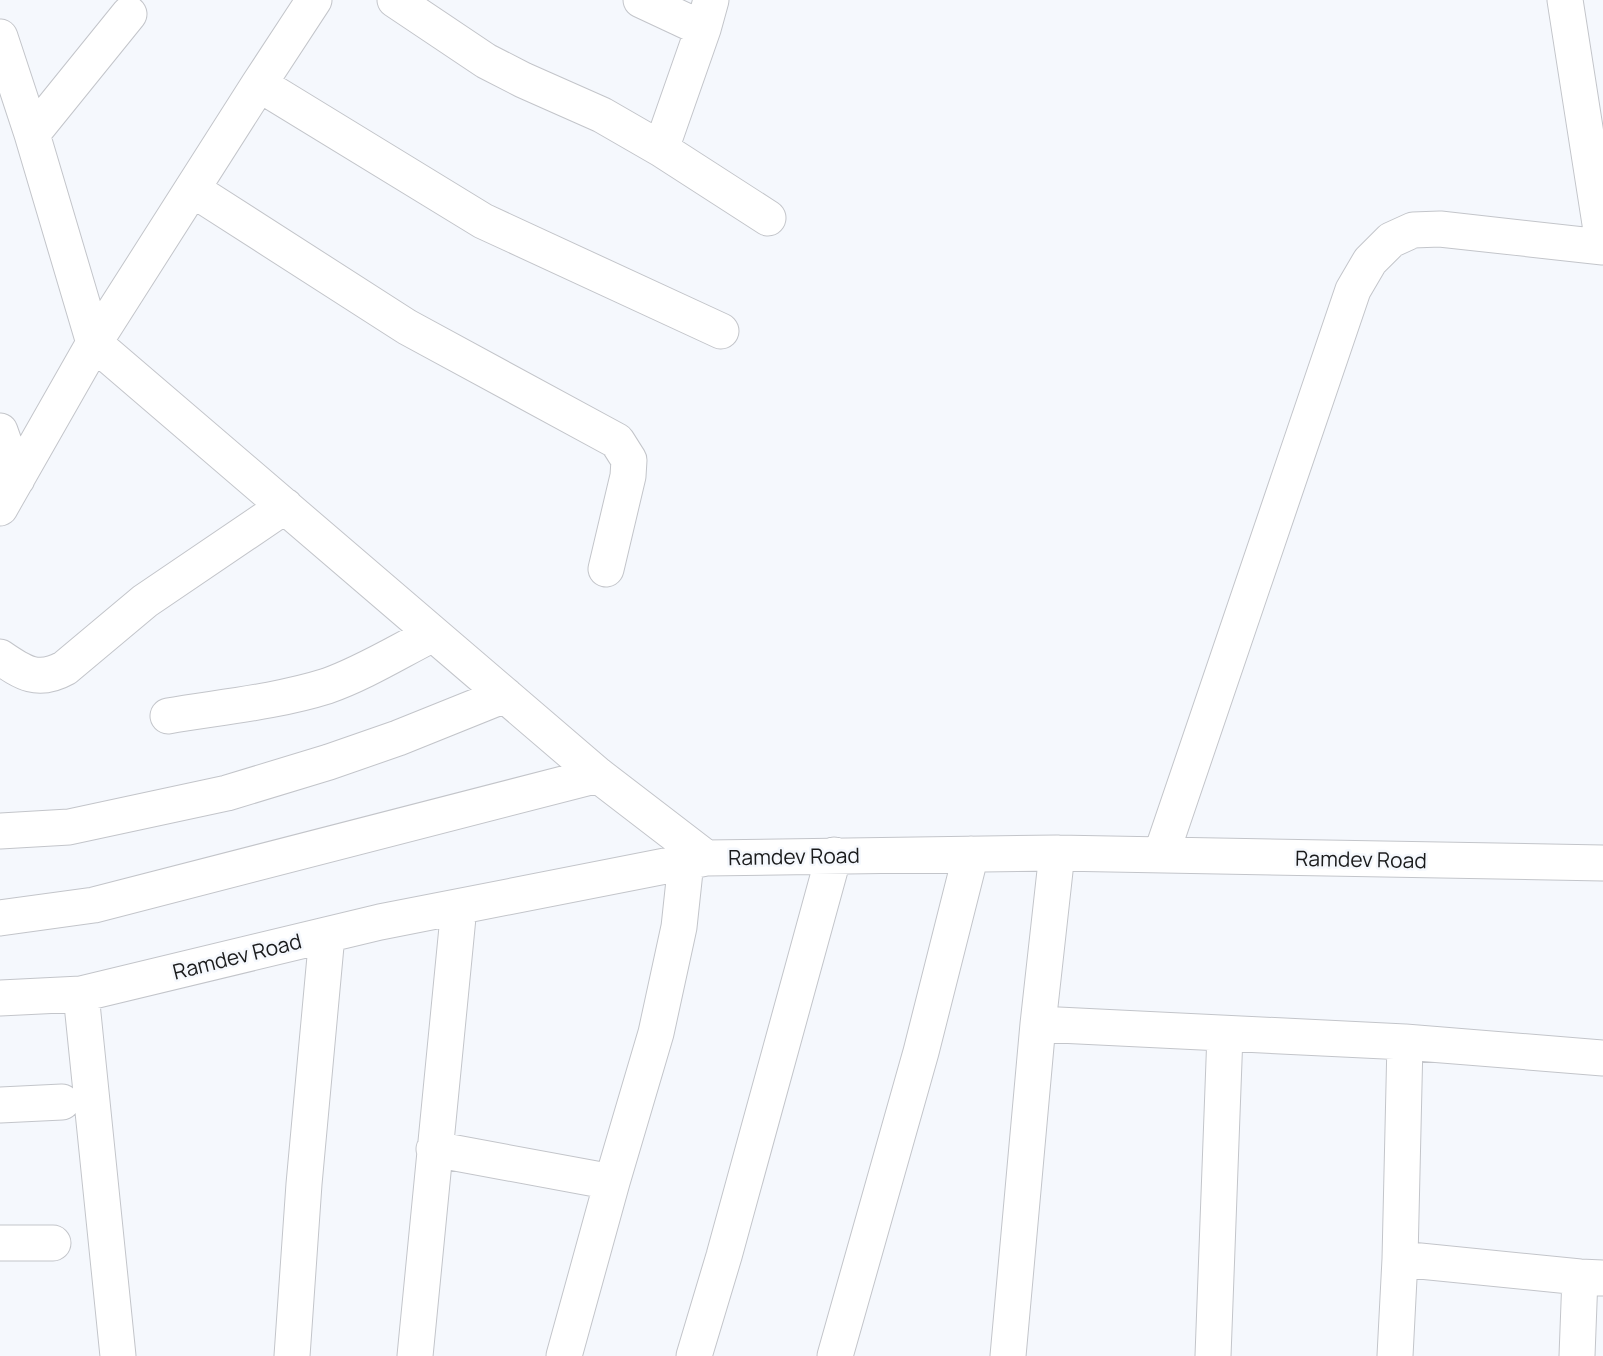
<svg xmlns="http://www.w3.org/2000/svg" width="1603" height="1356" font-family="Manrope,sans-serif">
<rect width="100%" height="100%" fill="#f5f8fd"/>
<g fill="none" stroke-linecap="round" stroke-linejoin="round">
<g stroke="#c3c5ca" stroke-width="37">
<path id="street" d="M395,0l91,61 37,19 79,35 59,34 107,69
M641,0l62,29
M1565,0l38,243
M0,37l32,97 62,209 504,432 108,83
M259,84l224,137 238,110
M32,134l97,-120
M661,149l42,-120 8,-29
M192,189l215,138 210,114 12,19 -1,16 -22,93
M0,431l17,48
M0,508l94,-165 165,-259 55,-84
M0,657c23,16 38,26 65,11l80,-67 140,-95
M168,716c53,-9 108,-14 159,-30 37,-13 72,-35 106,-52
M0,831l69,-4 158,-34 102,-31 69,-24 107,-43
M1161,855l192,-565 17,-29 21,-21 22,-10 27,-1 163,18
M0,918l94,-13 504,-130
M81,994l37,362
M0,998l81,-4 299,-72 326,-64 351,-5 546,10
M1038,1024l367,18 198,16
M0,1105l62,-3
M434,1149l178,33
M0,1243h53
M1400,1259l180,18 23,1
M292,1356l12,-172 23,-249
M415,1356l44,-449
M564,1356l48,-174 44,-149 23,-106 7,-65
M694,1356l30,-100 110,-401
M835,1356l86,-304 50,-198
M1008,1356l30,-332 19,-171
M1213,1356l12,-322
M1395,1356l5,-97 5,-217
M1577,1356l3,-79"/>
</g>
<use href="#street" stroke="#fff" stroke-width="35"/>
</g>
<g text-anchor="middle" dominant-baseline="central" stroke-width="5" stroke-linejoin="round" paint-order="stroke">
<g font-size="21" fill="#1a1b1c" stroke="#f5f8fd">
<text transform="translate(794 856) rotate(-1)">Ramdev Road</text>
<text transform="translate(1361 859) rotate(1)">Ramdev Road</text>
<text transform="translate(237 956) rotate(-14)">Ramdev Road</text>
</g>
</g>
</svg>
